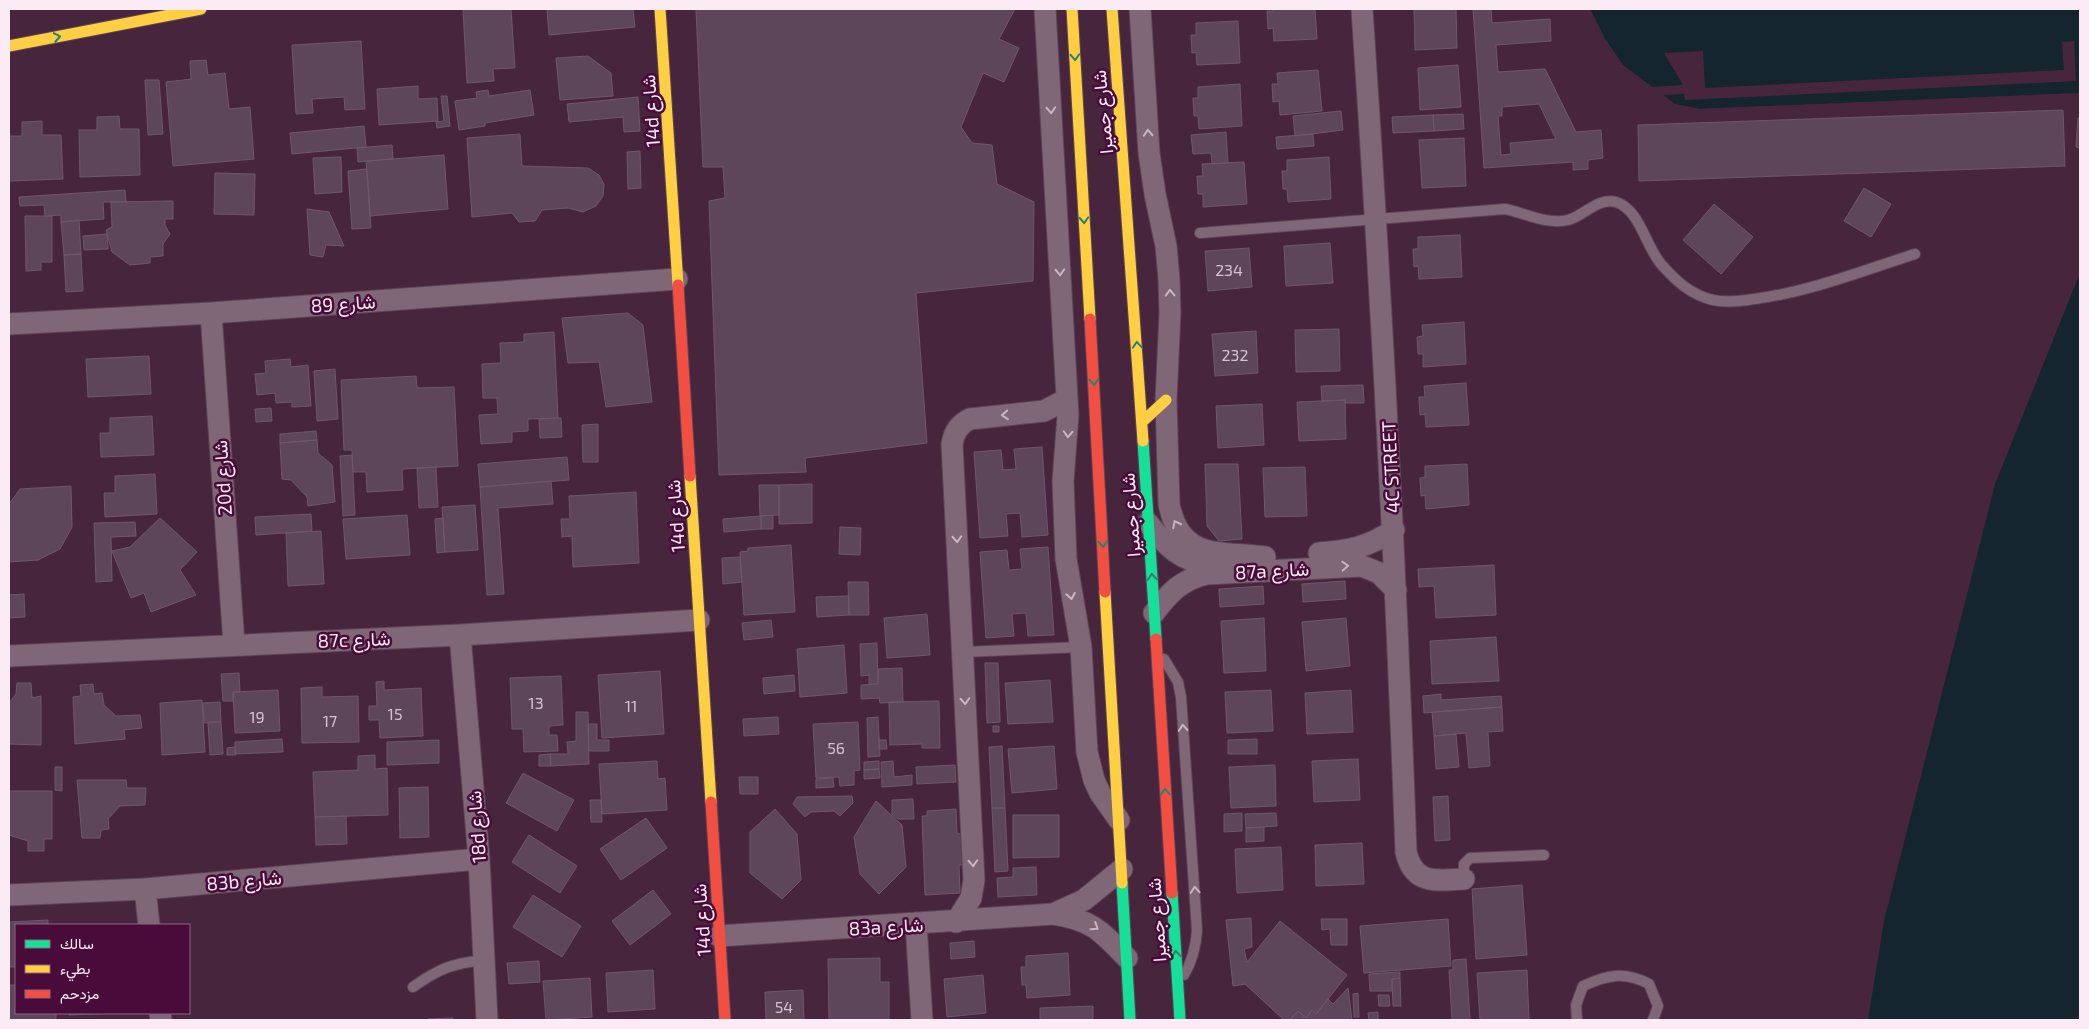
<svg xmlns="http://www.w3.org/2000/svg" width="2089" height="1029" font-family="'Exo 2',Vazirmatn,sans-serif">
<rect width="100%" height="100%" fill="#47263d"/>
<path fill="#15252e" d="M1590,9h490v84l-381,16 -24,-5 -52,-39 -18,-26z
M2080,273v747h-212l16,-99 111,-437z"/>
<path fill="#47263d" d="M1587,9h3l15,30 18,26 28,22 32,-2 -19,-32 39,-2 2,37 359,-18 -2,-28 12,-1 2,40 -391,19 -1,-6 -21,1 12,9 24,5 381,-16v2l-382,16 -24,-5 -52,-39 -19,-27z"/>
<path fill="#5d465a" stroke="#6f566c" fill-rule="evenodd" d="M463,9h48l4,59 -22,1 1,12 -27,2z
M547,9h86l2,18 -86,8z
M696,9h319l-16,30 20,9 -15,34 -21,-9 -22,54 11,16 20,2 5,39 37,18 -1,79 -117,12 11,150 -122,15 1,14 -87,3 -10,-274 16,-3 -2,-31h-20z
M1273,9h42l2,30 -43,2 -1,-13 -5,1 -1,-18h6z
M1414,9h42l1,39 -42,2z
M1473,9h18l1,14 58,-4 1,22 -55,4 2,27 47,-3 31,63 25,-2 2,28 -15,2v9l-15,1v-8l-89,6zM1539,104l17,35 -46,4 1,11 -10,1 -3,-39h4v-9z
M1238,21l2,42 -43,2 -1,-13 -4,1 -1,-18h5v-12z
M361,41l4,68 -20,1 -1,-13 -32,2 1,14 -17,1 -4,-69z
M588,56l23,17 2,23 -53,4 -4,-42z
M206,60l2,15 17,-2 4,36 21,-2 4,52 -81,7 -7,-84 25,-3 -1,-18z
M1458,65l3,42 -41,3 -2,-42z
M1318,70l4,41 -42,4 -1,-14 -6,1 -1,-18h6l-1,-11z
M145,80h14l4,54 -15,1z
M1240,84l2,42 -43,3 -1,-13h-4l-1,-18h5v-11z
M418,86v13l19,-1 1,23 -59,4 -2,-36z
M488,90l1,6 41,-6 4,25 -49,8v3l-26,4 -4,-29 22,-3 -1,-6z
M441,96h6l3,30 -13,2 -1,-6 8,-1z
M638,97l2,34 -16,1 -1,-15 -54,5 -2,-18z
M2063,110l2,56 -426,15 -1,-56z
M1341,111l2,19 -48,6 -2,-20z
M1463,114l1,15 -30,2 -1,-16z
M1433,115l1,16 -41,2 -1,-16z
M119,116l1,13h19l1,46 -60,2 -1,-47h18v-13z
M2078,118h2v30l-4,-1z
M42,121v14h19l2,44 -54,2v-45h13v-14z
M364,126l2,21 -74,7 -2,-21z
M1226,132l2,31 -16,1 -1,-11 -18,1 -2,-19z
M520,134l2,32 66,2 11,7 5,9 -1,12 -7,10 -13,6 -15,-4 -26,2 -7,11 -16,1 -7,-9 -40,4 -5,-79z
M1313,134l1,12 -37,3 -1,-12z
M1464,138l2,48 -44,2 -3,-48z
M392,145l1,14 -35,3 -1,-14z
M640,151l1,37 -13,1 -1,-37z
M444,155l4,54 -78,7 -4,-55z
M341,157l1,35 -27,2 -2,-36z
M1329,157l2,42 -43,3 -1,-13h-4l-1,-18h5v-11z
M1244,162l3,42 -44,3v-13h-5l-1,-18h6l-1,-12z
M367,169l4,59 -19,1 -4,-58z
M215,173l40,1 -1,41 -40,-1z
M1864,188l27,16 -20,33 -27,-16z
M125,190l1,12h-23l1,17 -43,3v-7l-16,1 -1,-11 -24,1 -1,-9z
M173,201v18h-8v6l5,9 -7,10v12l-13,1v6l-20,2 -18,-13 -6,-22 6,-3 -1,-25z
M1714,204l39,33 -32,37 -38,-34z
M307,209l22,3 15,34 -18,-1 -3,12 -13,-2z
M25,216h27v46h-11v8l-15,1z
M79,220l2,34 -17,1 -3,-33z
M107,234l1,15 -24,1 -1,-14z
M1460,235l2,42 -43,2 -1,-13 -4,1 -1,-18h5v-12z
M1330,243l3,40 -47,3 -2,-40z
M1249,248l3,39 -44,4 -3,-40z
M81,254l2,37 -17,1 -2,-37z
M628,313l15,12 9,77 -46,5 -7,-45 -31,1 -6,-45z
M1464,322l2,42 -43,3v-13h-5l-1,-17 6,-1 -1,-11z
M1339,329l1,42 -44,1 -1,-42z
M1256,331l2,42 -43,3 -3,-42z
M554,332l4,86 -30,1v12l-16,1v10l-31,2 -2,-29 19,-1 -1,-16h-14l-1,-34 19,-1 -1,-20 24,-1v-8z
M149,356l2,38 -63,3 -2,-38z
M290,359l1,8 17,-2 3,41 -19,1v-5l-16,1 -1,-10 -18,2 -2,-21 11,-1 -1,-12z
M335,369l3,50 -21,2 -3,-50z
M416,376l1,12 37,-1 4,79 -56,3 1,21 -36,2 -1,-20h-13l-1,-22h-8l-3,-70z
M1466,383l3,42 -43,2 -1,-13 -5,1 -1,-18h6l-1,-11z
M1363,385l1,18h-19v-3l-23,1 -1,-15z
M1345,400l1,39 -47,2 -2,-39z
M1262,404l2,41 -46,3 -2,-42z
M271,408l1,13 -16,1 -1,-13z
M152,416l2,39 -53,2 -1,-24h10v-15z
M561,418l1,19 -22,1 -1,-19z
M598,424v38h-15l-1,-37z
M316,431l1,9 -37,3v-9z
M317,440l1,13 14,12 3,37 -27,4 -1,-9 -16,-17 -9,-1 -2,-36z
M1042,447l6,88 -26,2 -2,-24 -14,1 2,22 -28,2 -6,-86 27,-2 2,20 13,-1 -2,-20z
M352,455l3,60 -12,1 -3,-60z
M567,457l2,23 -89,7 -2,-23z
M1205,464h33l4,75 -23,2 -12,-15z
M1467,464l2,41 -43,4 -1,-14 -4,1 -1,-18 5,-1v-11z
M436,467l2,40 -19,1 -2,-40z
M1305,467l2,49 -42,1 -2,-49z
M155,474l2,40 -52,3 -1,-24h11v-17z
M551,481l2,23 -55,4 6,86 -17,1 -7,-108z
M812,484v39l-33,1v-39z
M759,485h20v30l-19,1z
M71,486l1,41 -12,22 -22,11 -29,2v-58l11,-15z
M636,492l3,71 -66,4 -1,-31 -10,1 -1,-18h9l-1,-23z
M475,505l3,45 -33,2 -3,-45z
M311,514l1,17 -56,4 -1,-18z
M407,515l3,40 -64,4 -3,-40z
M773,515v14h-12v-13z
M761,516v13l-37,3 -1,-13z
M160,518l37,34 -17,18 16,25 -45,17 -7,-19 -13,5 -19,-47 18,-4z
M443,518l2,34 -8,1 -2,-34z
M135,522l1,14 -25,1 1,44 -16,1 -2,-59z
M840,527l21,1 -1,27 -21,-1z
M321,531l3,53 -36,2 -2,-53z
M791,545l4,67 -51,3 -4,-63 8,-1v-3z
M1048,547l6,88 -26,1 -2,-23 -14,1 2,22 -28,2 -6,-86 27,-2 2,20 13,-1 -2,-20z
M740,557l2,25 -19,2 -1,-26z
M1494,565l2,50 -60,3 -2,-32 -15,1 -1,-18z
M1345,581l1,18 -43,3 -1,-18z
M848,582h20l1,33h-20z
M1263,586l1,18 -44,3 -1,-18z
M24,594l1,23 -16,1v-23z
M849,596v19l-32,2 -1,-20z
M927,614l3,41 -43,3 -3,-40z
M1264,618l2,53 -42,2 -3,-52z
M1346,618l4,48 -44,5 -4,-49z
M771,620l2,17 -29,3 -2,-17z
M1496,637l3,44 -67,3 -2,-43z
M877,643l1,41h-9v-9l-8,1 -1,-32z
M844,645l3,48 -47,4 -3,-48z
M985,663h13l2,59 -13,1z
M902,668l1,34 -23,1 -1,-5 -18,1v-14l17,-1v-15z
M660,671l4,63 -62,4 -4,-63z
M239,673l1,19h-7v9h-10l-2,-27z
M794,675l1,16 -31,3 -1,-16z
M561,676l2,49 -14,1v9h8l1,16 -34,1 -1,-23h-11l-2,-51z
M1050,680l3,42 -45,2 -3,-41z
M384,681v9l37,-2 2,48 -43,2 -1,-18h-10v-14h8l-1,-24z
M17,683h14l1,15 9,-2v49l-32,-1v-41l7,-9z
M93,684l1,10 8,-1 2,12 12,11 24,-1 2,13 -18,2 1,9 -50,5 -2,-47 8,-1 -1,-11z
M322,687v10l36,-1 1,46 -57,1 -1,-55z
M278,690l2,41 -45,2 -2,-41z
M1271,690l2,41 -46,2 -2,-41z
M1351,690l2,42 -46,2 -2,-41z
M1441,694v6l60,-4 1,11 -78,6 -1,-17z
M202,700l3,52 -43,3 -2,-52z
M939,701l1,47h-18v-4l-32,1 -1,-43z
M220,702l1,20 -17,1 -1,-20z
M1502,707l1,24 -15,1 2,34 -21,2 -3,-35 -32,3 -2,-24z
M576,712h12l1,52 -38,2 -1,-12h18l-1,-12 9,-1z
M778,717l1,17 -35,2 -1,-17z
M878,717l2,39 -12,1 -1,-39z
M208,722h13l2,32 -13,1z
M858,722l2,48 -6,1v14l-14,1 -1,-9 -23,1 -3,-54z
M588,724h9v16h12v11h-20z
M993,726h6v6h-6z
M1456,734l3,33 -23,2 -2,-33z
M282,739l1,13 -48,2v-12z
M1257,739v15h-29v-14z
M439,740v23l-52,2v-23z
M879,740h7l1,9h-8z
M1002,746l3,62h-13l-3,-61z
M1054,746l3,43 -45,4 -4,-44z
M235,747l1,8h-9v-7z
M550,754l1,12h-12v-11z
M375,755v14l12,-1 1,47 -73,2 -2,-45 45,-2v-14z
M1358,759l2,41 -46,2 -2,-41z
M657,761l1,18 7,-1 2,32 -65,4 -3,-50z
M879,761v8l-15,1v-8z
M893,761l1,16 18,-2v10l-30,2 -1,-25z
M955,765l1,17 -39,2 -1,-17z
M1275,765l1,41 -45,2 -2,-41z
M55,767h7v24l-7,-1z
M879,769l1,9 -16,1v-9z
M523,773l51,27 -17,31 -51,-28z
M739,777h19v17h-18z
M833,778l1,9 -18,1v-9z
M77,780h49l1,8h19l-1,17 -25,1 -12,13 1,10 -8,1 -1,8h-18z
M428,787l1,50 -29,1 -1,-50z
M9,791h43v48h-8v12h-16v-10l-19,-6z
M852,796l1,7 -13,13 -6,-5 -23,1 -6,5 -12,-13 4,-7z
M1448,796l2,44 -15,1 -2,-44z
M913,799l1,20h-16l-6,-5v-14z
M590,800h11l1,22h-11z
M876,801l26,24 4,42 -27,27 -19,-20 -6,-37z
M992,808h13l3,63 -13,1z
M775,809l22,25 4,46 -19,19 -32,-26v-41z
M956,809l1,25 8,-1 1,32h-7l1,28 -35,2 -3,-79h5v-5z
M1242,813v18l-18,1v-18z
M1276,813l1,13 -31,2 -1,-14z
M1013,815h46v42l-46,1z
M346,816l1,28 -31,1 -1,-28z
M646,818l21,30 -46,32 -21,-31z
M1264,827v14l-18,1v-14z
M529,835l48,31 -17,27 -48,-31z
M1362,843l2,41 -48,2 -1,-41z
M1281,847l2,43 -46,3 -2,-44z
M1036,867l1,28 -39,2 -1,-19 16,-1v-9z
M1522,885l5,70 -51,4 -4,-70z
M653,890l18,24 -41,31 -18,-24z
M533,895l48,31 -19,31 -49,-30z
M1251,918l1,29 -8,2 3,13 33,-41 67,54 -31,39 -4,-4 -6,8 -8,-7 -8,9h-6l-39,-36 -12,2 -7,-66z
M1321,919h26v26h-16l-1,-16 -8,1z
M1448,919l3,47 -87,7 -4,-47z
M48,920v5h-32v42h-7v-45z
M974,941l1,16 -24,2 -1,-16z
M1068,953l2,42 -43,3 -1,-13h-4l-1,-18h5v-11z
M880,958v24h9v38h-60l-1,-61z
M1466,959l4,61h-18l-3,-50h4v-10z
M539,961l1,21 -31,2 -2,-21z
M653,970l2,39 -47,3 -2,-39z
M1527,970l2,50h-49l-3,-47z
M1400,972v6l-8,1v12h-22l-1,-17z
M983,975l3,38 -39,4 -3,-38z
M590,978l2,39 -46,3 -3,-39z
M1400,978l1,28h-8l-1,-27z
M9,985h7v28h40v7h-47z
M1348,988l4,32h-62l8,-9 8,7 6,-8 4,4 12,-15 5,5z
M803,990l1,30h-38l-1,-28z
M1358,993l1,24h-5l-1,-23z
M1378,995h11l1,11h-11z
M1093,1006v14h-53v-12z
M1378,1012v8h-9l-1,-7z
M69,1013h47l-47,2z
M453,1018v2h-25v-1z"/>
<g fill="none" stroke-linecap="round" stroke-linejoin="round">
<g stroke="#5e4456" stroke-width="12">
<path id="lane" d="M1200,233l305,-24c20,4 42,16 63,11 16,-4 30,-23 48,-18 24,8 29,43 45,62 15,17 30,31 52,36 14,3 28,1 41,-1 55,-7 108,-28 161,-45
M963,652l118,-5
M1164,659l14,23 3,15 16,233c-1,17 -4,30 -13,45
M1464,879v-15l6,-6 74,-3
M413,987c27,-19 38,-23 71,-27
M1577,1020l-1,-15 7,-19c24,-11 41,-15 66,-2l9,22 -5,14"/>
</g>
<g stroke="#5e4456" stroke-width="23">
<path id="street" d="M1045,9l23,406 -5,66 3,78 15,88 6,105 7,28 6,13 19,27
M1140,9l9,144 6,41 11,52 3,33 1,34 -4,87 3,104c11,57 51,47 96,53
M1362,9c19,281 34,562 44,843 8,34 31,28 58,27
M211,313l23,331
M9,324l202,-11 466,-34
M1148,523c16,21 35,42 64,40
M1319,553c31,-2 49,-6 75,-23
M1154,613c15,-20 27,-33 52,-39l156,-8 17,7 17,17
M460,635l19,224 8,161
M9,656l451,-21 239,-15
M145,889l4,36
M9,895l136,-6 334,-30
M1053,914l31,-14 38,-31
M956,922l15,-24 3,-18 -22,-436c2,-12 7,-20 18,-25l74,-8 23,-12
M916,923l6,97
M719,936l334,-22c39,6 47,16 74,44
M160,1013l1,7"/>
</g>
<g stroke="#5e4456" stroke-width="13">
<path id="fast" d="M1143,441l13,198
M1122,883l8,137
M1172,893l8,127"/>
</g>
<g stroke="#5e4456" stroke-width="13">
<path id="slow" d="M660,9l18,276
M1072,9l18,310
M1112,9l31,432
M9,46l192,-37
M1142,422l24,-22
M690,476l21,326
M1105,592l17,291"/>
</g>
<g stroke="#5e4456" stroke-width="13">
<path id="jam" d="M678,285l12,191
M1090,319l15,273
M1156,639l16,254
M711,802l14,218"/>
</g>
<use href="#lane" stroke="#7f6777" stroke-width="10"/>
<use href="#street" stroke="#7f6777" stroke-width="21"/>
<use href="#fast" stroke="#16e098" stroke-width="11"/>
<use href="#slow" stroke="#ffcf43" stroke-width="11"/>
<use href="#jam" stroke="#f24e42" stroke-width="11"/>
</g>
<defs><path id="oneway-chevron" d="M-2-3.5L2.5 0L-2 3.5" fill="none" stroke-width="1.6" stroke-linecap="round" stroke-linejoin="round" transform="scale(1.25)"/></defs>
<g stroke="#2d806d">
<use href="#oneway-chevron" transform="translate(57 37) rotate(-10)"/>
<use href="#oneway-chevron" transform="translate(1075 57) rotate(87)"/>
<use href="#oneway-chevron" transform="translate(1084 220) rotate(87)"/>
<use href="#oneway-chevron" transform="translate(1137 345) rotate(-94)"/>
<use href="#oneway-chevron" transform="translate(1094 382) rotate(87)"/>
<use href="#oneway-chevron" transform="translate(1103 544) rotate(87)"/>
<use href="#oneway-chevron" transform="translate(1152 577) rotate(-94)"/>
<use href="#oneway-chevron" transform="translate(1165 792) rotate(-94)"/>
<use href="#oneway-chevron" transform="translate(1176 954) rotate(-94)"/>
</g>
<g stroke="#c9b6c2">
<use href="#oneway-chevron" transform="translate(1051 110) rotate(87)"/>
<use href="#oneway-chevron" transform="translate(1148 133) rotate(-93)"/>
<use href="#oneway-chevron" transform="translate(1060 272) rotate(87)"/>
<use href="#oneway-chevron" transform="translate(1170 293) rotate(-92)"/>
<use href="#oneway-chevron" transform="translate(1005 415) rotate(176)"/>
<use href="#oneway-chevron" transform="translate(1068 434) rotate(93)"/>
<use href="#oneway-chevron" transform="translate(1176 524) rotate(-117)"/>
<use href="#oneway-chevron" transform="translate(957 539) rotate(87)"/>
<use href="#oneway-chevron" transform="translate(1345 566) rotate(-3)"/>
<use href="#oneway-chevron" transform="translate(1071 596) rotate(80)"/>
<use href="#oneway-chevron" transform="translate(965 701) rotate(87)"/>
<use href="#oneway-chevron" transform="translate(1183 728) rotate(-94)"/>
<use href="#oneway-chevron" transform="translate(973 863) rotate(87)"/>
<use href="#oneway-chevron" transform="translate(1195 890) rotate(-94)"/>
<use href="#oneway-chevron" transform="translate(1095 927) rotate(33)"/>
</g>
<g text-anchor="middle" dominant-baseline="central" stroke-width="5" stroke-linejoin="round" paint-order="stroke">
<g font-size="16" fill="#d4c2ce">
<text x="1229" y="269">234</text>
<text x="1235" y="354">232</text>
<text x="536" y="702">13</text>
<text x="631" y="705">11</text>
<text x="395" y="713">15</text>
<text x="257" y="716">19</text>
<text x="330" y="720">17</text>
<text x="836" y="747">56</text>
<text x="784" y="1006">54</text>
</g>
<g font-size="19" fill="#fbebf4" stroke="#490b39">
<text transform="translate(650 111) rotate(-94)">14d شارع</text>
<text transform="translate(1102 112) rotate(-95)">شارع جميرا</text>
<text transform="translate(343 303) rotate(-4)">شارع 89</text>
<text transform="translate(1390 467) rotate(-93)">4C STREET</text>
<text transform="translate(222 478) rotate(-94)">20d شارع</text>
<text transform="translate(1130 515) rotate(-94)">شارع جميرا</text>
<text transform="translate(675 516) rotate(-94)">14d شارع</text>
<text transform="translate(1272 570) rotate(-3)">87a شارع</text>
<text transform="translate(354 639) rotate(-2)">87c شارع</text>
<text transform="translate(476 827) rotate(-94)">18d شارع</text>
<text transform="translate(244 880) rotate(-5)">83b شارع</text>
<text transform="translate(701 920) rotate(-94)">14d شارع</text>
<text transform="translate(1156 920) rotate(-94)">شارع جميرا</text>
<text transform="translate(886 926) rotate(-3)">83a شارع</text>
</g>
</g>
<rect width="2089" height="1029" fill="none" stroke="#fbebf4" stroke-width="20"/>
<rect x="15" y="924" width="175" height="90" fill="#490b39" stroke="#906584"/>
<rect x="25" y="940" width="25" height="8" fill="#16e098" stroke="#906584"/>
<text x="60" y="949" font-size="15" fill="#fbebf4">سالك</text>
<rect x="25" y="965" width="25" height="8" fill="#ffcf43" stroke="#906584"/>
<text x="60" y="974" font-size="15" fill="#fbebf4">بطيء</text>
<rect x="25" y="990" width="25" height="8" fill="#f24e42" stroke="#906584"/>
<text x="60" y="999" font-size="15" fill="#fbebf4">مزدحم</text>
</svg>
